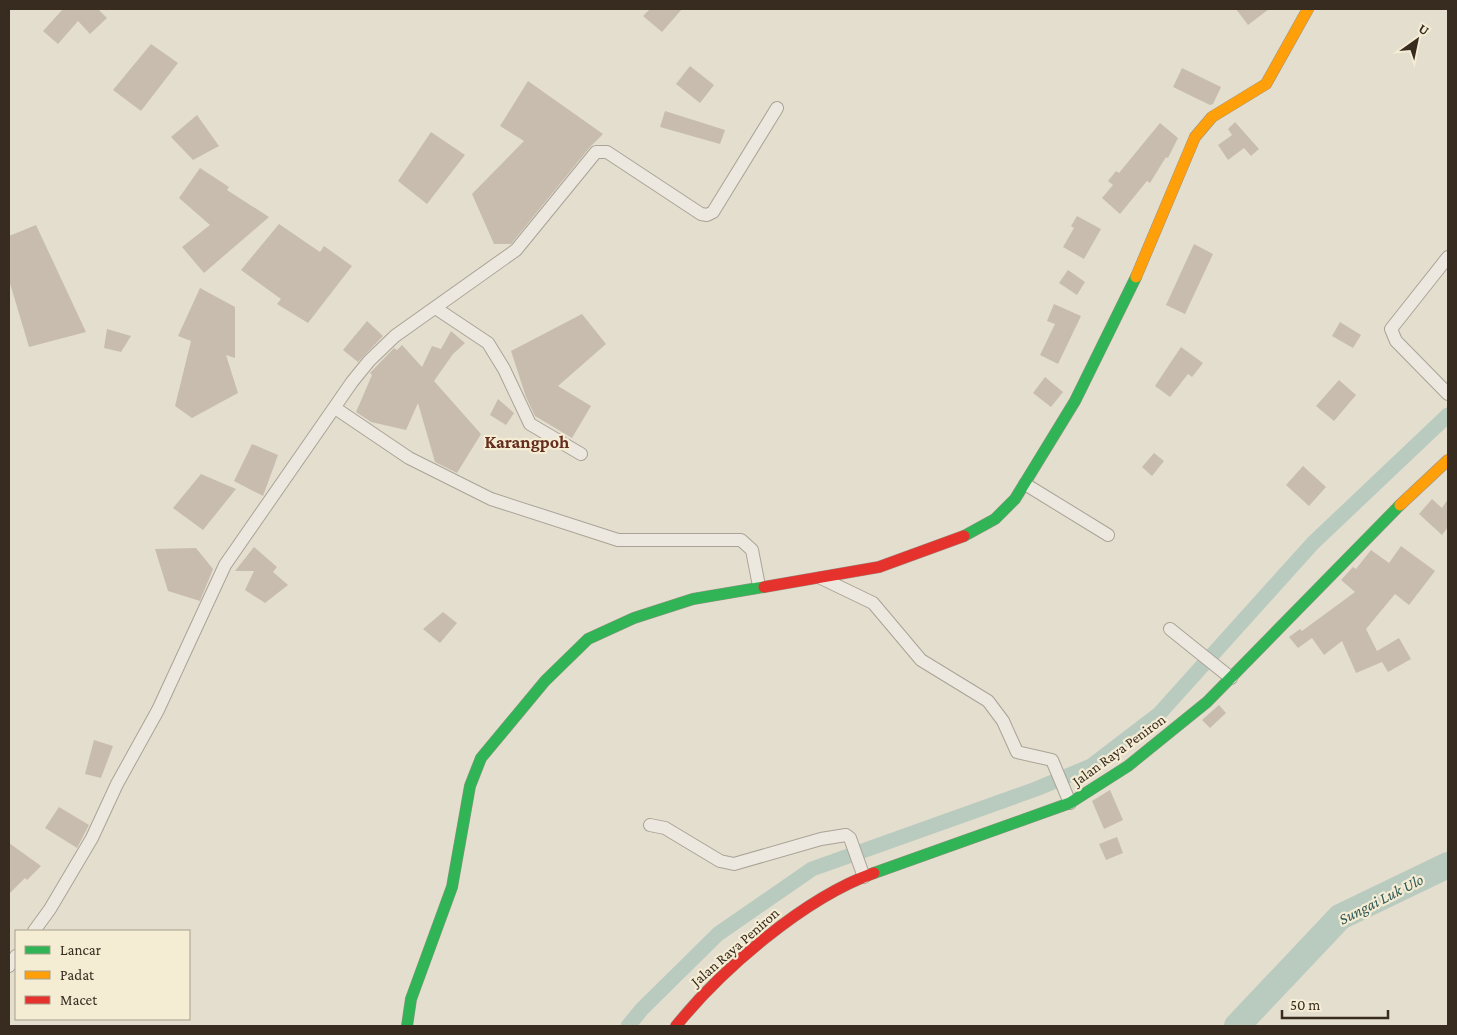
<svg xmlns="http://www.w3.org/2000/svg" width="1457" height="1035" font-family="'Crimson Pro',serif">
<rect width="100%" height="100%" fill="#e4dece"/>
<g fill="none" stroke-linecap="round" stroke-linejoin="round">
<path stroke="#b9cabf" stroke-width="15" d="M628,1026l14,-17 76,-75 94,-65 224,-80 55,-23 68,-52 154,-171 135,-128"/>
<path stroke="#b9cabf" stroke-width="26" d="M1237,1026l103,-109 108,-52"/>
</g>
<path fill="#c8bcaf" d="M63,9h35l9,9 -17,16 -12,-13 -20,23 -15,-13z
M650,9h32l-20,23 -19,-16z
M1236,9h33l-21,16z
M151,44l27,19 -37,48 -28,-21z
M690,66l24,19 -14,18 -24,-19z
M1182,68l39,19 -8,17 -3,1 -37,-18z
M528,81l75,53 -13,13 -79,97h-17l-22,-50 52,-53 -24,-15z
M665,111l60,19 -5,14 -60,-17z
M197,115l22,31 -26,14 -22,-23z
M1235,122l24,27 -8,7 -7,-8 -16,12 -10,-15 14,-10 -4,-6z
M1160,123l18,15 -10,20 -2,-1 -16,26 -3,-2 -27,33 -18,-16 11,-13 -5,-4 8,-10 3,2z
M431,132l34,23 -38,49 -29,-23z
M200,168l29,19 -2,3 42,27 -65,56 -22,-26 28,-22 -31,-27z
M1077,216l24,13 -17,30 -21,-12 11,-19 -3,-2z
M279,224l41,28 4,-6 28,20 -44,57 -31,-19 4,-5 -40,-29z
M36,225l50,107 -57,15 -20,-67v-44z
M1194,244l19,10 -28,60 -19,-9z
M1068,270l17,12 -8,13 -18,-12z
M200,288l35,19v51l-9,-3 12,38 -46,25 -17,-12 16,-65 -13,-5z
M1054,304l27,12 -23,48 -18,-9 15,-31 -8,-3z
M582,314l24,30 -48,42 33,20 -19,32 -37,-22 -9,-19 -15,-46z
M367,321l16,15 -25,26 -15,-12z
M1340,322l21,13 -8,13 -21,-12z
M107,329l24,7 -10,16 -17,-4z
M451,331l14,12 -12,11 -19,27 47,53 -24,39 -22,-11 -17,-59 -12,27 -35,-8 -15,-10 16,-37 -2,-2 24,-25 3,2 5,-5 20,22 10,-21 9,3z
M1181,347l22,16 -11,14 -4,-3 -18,23 -15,-11z
M1045,377l18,15 -12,15 -18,-14z
M1339,380l17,15 -22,26 -18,-15z
M498,399l16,14 -8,12 -16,-10z
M252,444l26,11 -15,41 -29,-15z
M1154,453l10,8 -12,15 -10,-9z
M1303,466l23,21 -17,19 -23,-21z
M201,474l35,15 -33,41 -30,-22z
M1432,499l10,9 6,-9v28l-6,8 -23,-21z
M1401,546l34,25 -26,34 -14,-11 -29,35 11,22 22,-13 12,21 -23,13 -6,-10 -26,11 -14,-32 -18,14 -12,-17 -14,10 -9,-11 11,-8 2,2 53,-39 -14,-12 12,-13 3,2 15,-19 18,13z
M254,547l23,20 -4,5 15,13 -23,18 -20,-13 9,-19h-19z
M196,548l17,21 -13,32 -32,-10 -13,-42z
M443,612l14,11 -17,20 -17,-14z
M1219,705l7,8 -16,15 -8,-8z
M94,740l19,6 -12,32 -16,-4z
M1110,790l13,30 -19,9 -12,-28z
M59,807l30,18 -12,23 -32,-20z
M1117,837l6,16 -17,7 -7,-16z
M9,843l32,23 -14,14 -2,-2 -16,16z"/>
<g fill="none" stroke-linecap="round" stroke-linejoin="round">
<g stroke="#a9a397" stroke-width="14">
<path id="street" d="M1448,257l-57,72 5,12 52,53
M437,309l51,34 16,26 26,55 51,30
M335,408l74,50 82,41 127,41h123l11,10 7,36
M1025,484l83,51
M821,578l52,25 48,57 67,41 15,20 14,31 35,8 18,43
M1170,629l61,49
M650,825l15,3 55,33 14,3 87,-25 25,-4 4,3 14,39
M34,931l16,-22 42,-71 25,-54 41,-74 67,-145 127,-183 17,-21 26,-25 121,-86 80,-98h11l94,62 6,1 6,-3 64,-104
M9,966l7,-10"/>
</g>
<g stroke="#999286" stroke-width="12">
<path id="fast" d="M964,536l31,-17 20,-20 60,-98 61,-124
M874,873l196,-70 58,-37 79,-64 193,-197
M407,1026l4,-27 41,-112 18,-101 11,-28 64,-77 43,-42 46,-21 59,-19 71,-12"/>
</g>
<g stroke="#999286" stroke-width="12">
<path id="slow" d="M1136,277l59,-140 17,-20 54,-33 42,-75
M1400,505l48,-45"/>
</g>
<g stroke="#999286" stroke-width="12">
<path id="jam" d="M764,587l115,-20 85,-31
M676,1026c46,-57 128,-128 198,-153"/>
</g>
<use href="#street" stroke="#ece8df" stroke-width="12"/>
<use href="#fast" stroke="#30b455" stroke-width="11"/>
<use href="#slow" stroke="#ff9f0a" stroke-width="11"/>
<use href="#jam" stroke="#e5322d" stroke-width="11"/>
</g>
<g text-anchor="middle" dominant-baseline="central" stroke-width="4.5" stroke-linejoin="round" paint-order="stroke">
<g font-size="15" fill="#382b1f" stroke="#f5ecd4">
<text transform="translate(1119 750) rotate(-36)">Jalan Raya Peniron</text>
<text transform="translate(735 947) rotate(-41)">Jalan Raya Peniron</text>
</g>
<g font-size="16" font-style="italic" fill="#2e5855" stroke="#f5ecd4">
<text transform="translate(1381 899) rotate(-27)">Sungai Luk Ulo</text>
</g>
<g font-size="18" font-weight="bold" fill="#642d1f" stroke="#f5ecd4">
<text x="527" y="442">Karangpoh</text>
</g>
</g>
<rect width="1457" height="1035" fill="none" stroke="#382b1f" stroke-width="20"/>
<rect x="15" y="930" width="175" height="90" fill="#f5ecd4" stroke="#a99f8c"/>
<rect x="25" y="946" width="25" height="8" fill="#30b455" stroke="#a99f8c"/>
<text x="60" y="955" font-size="15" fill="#382b1f">Lancar</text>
<rect x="25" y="971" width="25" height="8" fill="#ff9f0a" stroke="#a99f8c"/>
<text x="60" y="980" font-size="15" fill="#382b1f">Padat</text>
<rect x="25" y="996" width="25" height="8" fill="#e5322d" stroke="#a99f8c"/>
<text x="60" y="1005" font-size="15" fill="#382b1f">Macet</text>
<g transform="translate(1417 40) rotate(33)" stroke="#f5ecd4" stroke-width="4" paint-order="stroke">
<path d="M0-4L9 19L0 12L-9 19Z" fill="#382b1f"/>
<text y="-8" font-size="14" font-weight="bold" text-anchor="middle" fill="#382b1f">U</text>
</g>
<path d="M1282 1010v8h106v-8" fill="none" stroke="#382b1f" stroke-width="2.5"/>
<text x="1290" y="1010" font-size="15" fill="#382b1f" stroke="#f5ecd4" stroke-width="4" paint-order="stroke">50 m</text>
</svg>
